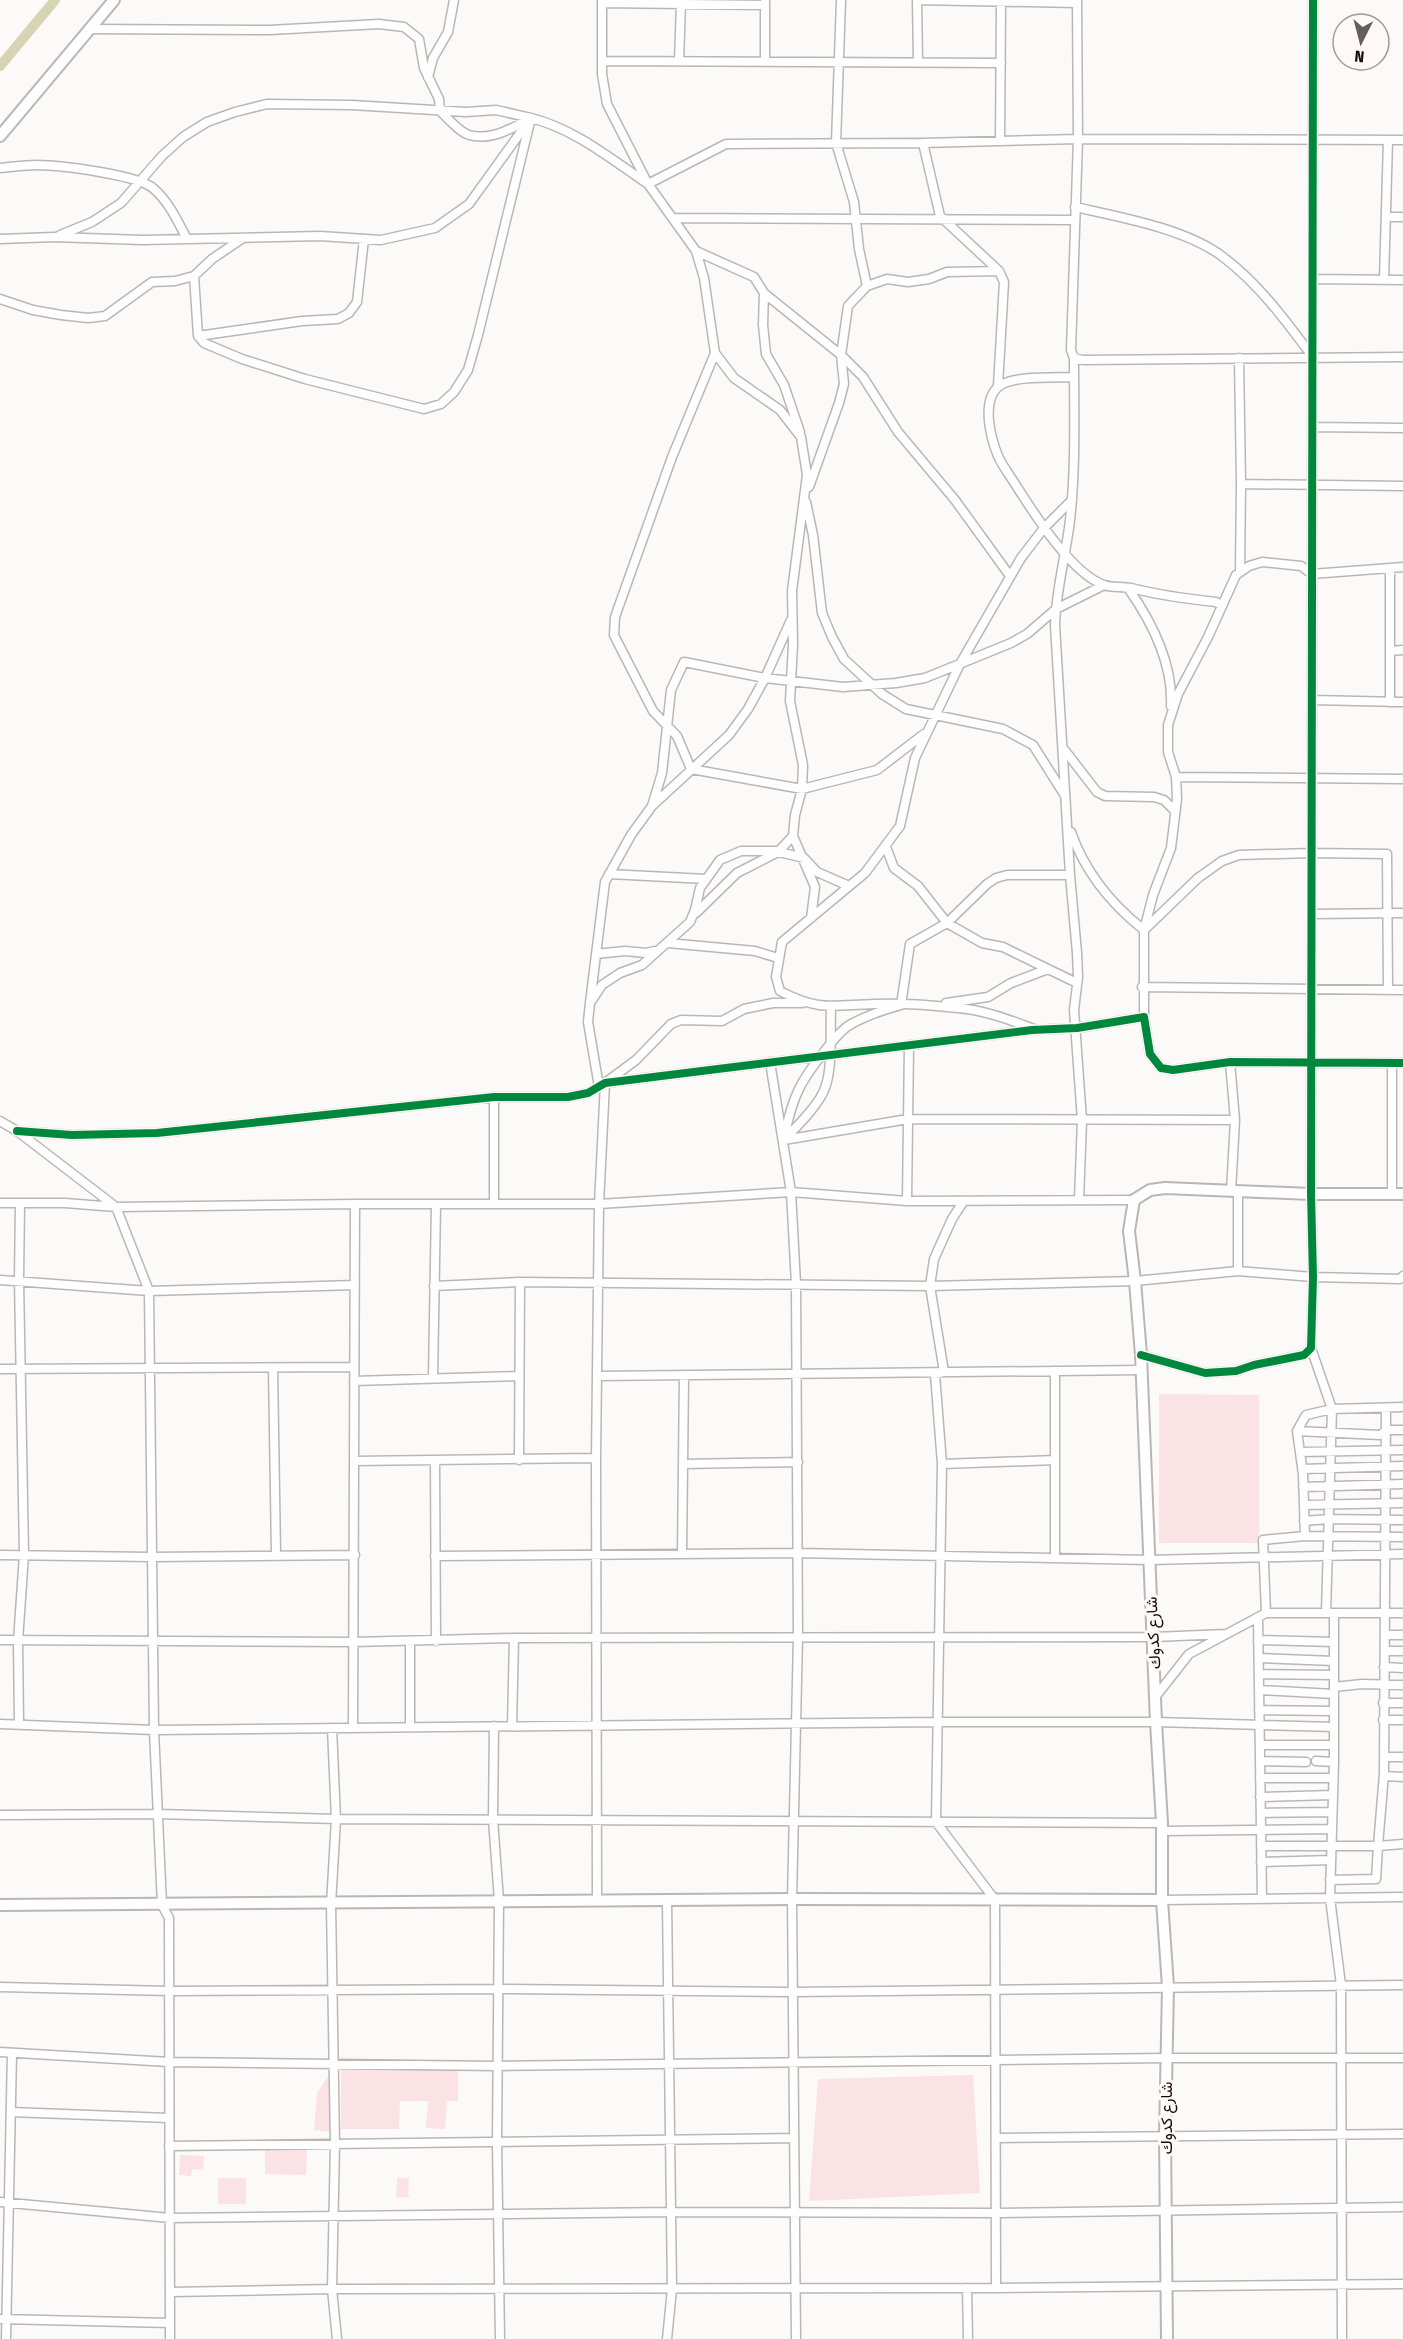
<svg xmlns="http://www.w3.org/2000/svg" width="1403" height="2339" font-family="'Fira Sans Condensed',Vazirmatn,sans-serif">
<rect width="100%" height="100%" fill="#fcfaf8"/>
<path fill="#fbe2e4" d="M1159,1394l100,1v148h-100z
M341,2067l117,1v33h-11l-2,28 -19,-1 2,-27h-28l-1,28h-58z
M332,2071v61l-18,-2 3,-37z
M973,2075l7,118 -171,8 9,-122z
M307,2147l-1,28 -41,-1v-26z
M180,2155l24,1 -1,14 -11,-1 -1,7 -12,-1z
M218,2178h28v26h-28z
M397,2178h12l-1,17 2,2 -14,1z"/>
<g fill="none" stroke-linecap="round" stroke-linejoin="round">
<path stroke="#d6d4b2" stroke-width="10" d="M0,66l55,-66"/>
<g stroke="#bbb6b3" stroke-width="11">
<path id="minor" d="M602,0v74l5,30 41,80 48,67 8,27 11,75 19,25 46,32 21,27 6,38 -15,116 1,53 -3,57 13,64 -1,24 -7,26 -2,21 22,51 -4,31
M841,0l-5,143 18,59 5,47 8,37
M917,0l160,3
M917,0l1,62
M1077,0l1,139 -7,211 3,8 9,2 320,-3
M602,3l163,2
M90,29l180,1 109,-6 25,3 15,12 5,29 15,31 1,12c8,7 19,21 29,24 22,6 44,-7 62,-17 44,11 80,41 117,66l78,-40 197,-1 155,-4 325,1
M602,61l399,2
M679,61l2,-57
M765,61v-59
M428,77l5,-19 15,-26 6,-32
M1000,141l1,-139
M923,143l17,73 59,55 5,11 -6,104
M0,168c12,-1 25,-3 37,-3 22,0 103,10 117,24 15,13 24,33 33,50
M1075,207c45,10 112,22 148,50 36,27 63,64 89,99
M1386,217h17
M674,218l401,2
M60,235l32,-13 29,-19 41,-47 21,-19 24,-15 28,-10 32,-8 85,1 114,7 30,-2 35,8
M0,239l54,-2 89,3 177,-4 61,4 54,-12 34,-24 62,-86 -53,217 -10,35 -14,22 -13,12 -17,5 -119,-30 -63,-20 -38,-16 -6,-7 -4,-60
M696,251l58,26 10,16 77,62 22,22 35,55 57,68 55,76
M1313,279l90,1
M1384,280l4,-140
M764,293l-1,32 3,29 18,31 16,47
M0,299l33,11 28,5 27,3 17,-2 47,-34 23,-1 19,-5 18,-17 31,-21
M198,336l104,-15 36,-2 11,-6 8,-11 7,-63
M715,353l-43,104 -57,160 -1,18 6,12 33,64 24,25 14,33 111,20 75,-19 47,-36
M1074,358c0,53 2,109 -4,162 -4,35 -14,69 -15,105l15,250 7,78 1,24 -4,33 8,110 -3,80
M1239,358l2,126
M1074,377c-18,1 -63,-2 -76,10 -17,15 -7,52 0,69 5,11 13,21 19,31 18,28 55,87 87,98 8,3 18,1 27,3 28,7 56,11 85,14l5,3
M1312,427l91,1
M809,487l30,-84 5,-19 -3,-29 7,-49 19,-20 20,-7 21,3 21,-3 18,-7 52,-1
M806,502l7,33 9,78 10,24 12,22 38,35 24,15 97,20 30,16 31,49
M1390,568v134
M1240,572l1,-88 162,2
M1128,588c24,34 45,75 43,118
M1390,651l13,-1
M1312,700l91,2
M1063,748l34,44 8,4 49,1 10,3 11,11
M1176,777l227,2
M652,806l10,-33 9,-83 13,-28 81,16 78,9 53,-4 29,-5 86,-35 16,-9 29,-25 48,-24
M1071,832c14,40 40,72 73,98l54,-52 24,-17 17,-6 73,-2 75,1 1,136
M886,847l8,21 24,18 29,37 35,20 21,4 45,22 -37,14 -23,14 -42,6
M609,874l97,5
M696,913l41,-40 41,-21 15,-16
M1312,914l91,-1
M668,943l87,8 23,7
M596,954l29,-3 21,2 9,-2
M1048,969l29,14
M1142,987l261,3
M590,1003l15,-121 26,-47 21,-29 77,-71 19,-26 17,-31 26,-58
M1144,1017v-87l9,-35 18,-47 6,-49 -1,-22 -8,-25v-27l10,-31 30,-57 28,-62 13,-9 13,-4 39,4 11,8 91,-7
M1034,1029c-24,-9 -50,-19 -76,-21 -27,-3 -56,-5 -83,-4 -42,1 -55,8 -95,-13l-4,-14 6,-35 83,-69 35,-47 15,-68 45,-94 61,-106 23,-30 28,-28
M770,1062l21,130 5,92 2,353 -6,262 4,440
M1230,1062l5,58 -4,71
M599,1087l-11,-65 2,-19 12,-18 18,-12 22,-8 48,-43 5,-12 5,-22 20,-28 21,-9h34l29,7 13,14 32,14
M0,1121l17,10 99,76 33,84 5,439 8,175 7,13 1,421
M17,1131l55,4 85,-2 337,-36h74l20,-4 17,-10 427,-53 45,-2 67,-11 6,37 11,14 12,2 57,-8 173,1
M785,1134c3,-15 7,-31 14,-45 7,-15 36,-54 49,-63 16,-10 35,-16 53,-21l9,-61 37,-21 40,-39 9,-6 11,-3h63
M784,1140l124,-21 327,1
M784,1140c13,-14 35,-35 41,-52 8,-21 5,-58 6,-81
M1392,1194v-131
M907,1201l2,-156
M963,1202l-11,17 -18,40 -4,27 14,86 -9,2 7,90 -6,358 59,78 1,388
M0,1203h65l51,4 239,-3h244l192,-12 116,9 227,-1
M494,1204v-107
M1238,1271v-79
M0,1280l149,11 206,-6
M434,1286l86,-4 410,4 205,-5 103,-10 75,6 87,2 3,-3
M1311,1348l21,61 -6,204
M1141,1355l64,18 31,-2 18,-6 50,-10 7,-7 2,-71 -2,-83 2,-1194
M273,1368l3,186
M0,1369l354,-2
M597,1376l544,-6
M433,1378l3,-174
M354,1381l165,-5
M1386,1408l-2,366 -6,72 25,-2
M1297,1431l83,4 7,-5h16
M1300,1452l103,-2
M519,1460l1,-178
M354,1461l242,-3
M435,1461l1,180
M683,1464l115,-2
M942,1464l113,-4
M1302,1469l101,-3
M1303,1487l100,-3
M1304,1505l99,-2
M1304,1521l25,-2 74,1
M1305,1536l98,1
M682,1554l2,-178
M0,1555l152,2 203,-2
M435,1556l363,-3 351,7 254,-6
M1055,1558v-187
M1266,1613l-3,-73 42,-4 -2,-62 -6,-43 9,-16 26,-6 71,-2
M1334,1613v149l-4,136 11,87 1,354
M1258,1617l4,282
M1385,1635h18
M0,1640l353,2 161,-4 640,-1 72,-3
M1258,1640l76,2
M410,1641v86
M1385,1651h18
M1259,1658l75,3
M1384,1667l19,1
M1259,1674l75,1
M1334,1687l28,-3 41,1
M1259,1690l75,4
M1156,1696l33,-42 77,-41h137
M1383,1703h20
M1259,1710l75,1
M1383,1720h20
M19,1723l-1,-82 6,-86 -5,-275 1,-77
M0,1724l154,6 784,-8h218l178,5
M494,1726l-1,93 6,82 -2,241 3,197
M512,1726l2,-88
M332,1728l4,91 -5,85 4,240 -3,145 5,50
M353,1728l2,-524
M1260,1745h74
M1384,1757h19
M1260,1761l46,1
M1316,1761l18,1
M1384,1776l19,1
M1260,1778h73
M1260,1797l73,-2
M1261,1813l71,-1
M0,1815l158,-1 178,5 826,4
M1162,1831l170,-2
M1261,1846h117l-2,33 -46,1
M1261,1862l70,-2
M1162,1900l241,-3
M597,1901l-1,-443 3,-254 6,-121 31,-23 35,-36 10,-4 41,1 22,-12 29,-6h29
M667,1901l5,388 -5,50
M0,1987l169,4 329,-2 295,3 610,-7
M0,2052l169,10 328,4 669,-8h237
M11,2112l157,6
M997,2138l406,-4
M169,2146l625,-8
M0,2202l170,16 499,-6 328,1 406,-6
M967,2288l1,51
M170,2292l162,-3 664,-1 407,-4
M0,2319l170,4
M6,2339l6,-286"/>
</g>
<g stroke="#bbb6b3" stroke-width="14">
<path id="tertiary" d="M0,136l114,-136
M0,1905l792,-6 370,1
M1167,2339l-2,-203 3,-149 -6,-87v-77l-6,-101 -15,-367 -6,-74 -6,-50 5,-31 16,-10 15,-2 146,6h92"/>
</g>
<use href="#minor" stroke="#fffefe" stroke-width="8"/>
<use href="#tertiary" stroke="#fffefe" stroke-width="10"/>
<g stroke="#fef9f6" stroke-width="11">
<path id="cycleway" d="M17,1131l55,4 85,-2 337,-36h74l20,-4 17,-10 427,-53 45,-2 67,-11 6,37 11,14 12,2 57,-8 173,1
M1141,1355l64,18 31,-2 18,-6 50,-10 7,-7 2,-71 -2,-83 2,-1194"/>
</g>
<use href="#cycleway" stroke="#00873e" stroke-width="8"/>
</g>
<g text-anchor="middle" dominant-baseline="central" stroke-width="6" stroke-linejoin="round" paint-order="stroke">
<g font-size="16" fill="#140c07" stroke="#fef9f6">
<text transform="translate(1153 1633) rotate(-93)">شارع كدوك</text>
<text transform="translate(1166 2118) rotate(-90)">شارع كدوك</text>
</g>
</g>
<g transform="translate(1361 42) rotate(186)"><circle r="28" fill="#fef9f6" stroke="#a09a96" stroke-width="1.5"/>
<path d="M0-4.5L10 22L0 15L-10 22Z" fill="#655f5b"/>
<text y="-9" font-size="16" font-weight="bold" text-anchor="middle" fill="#140c07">N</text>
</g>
</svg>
